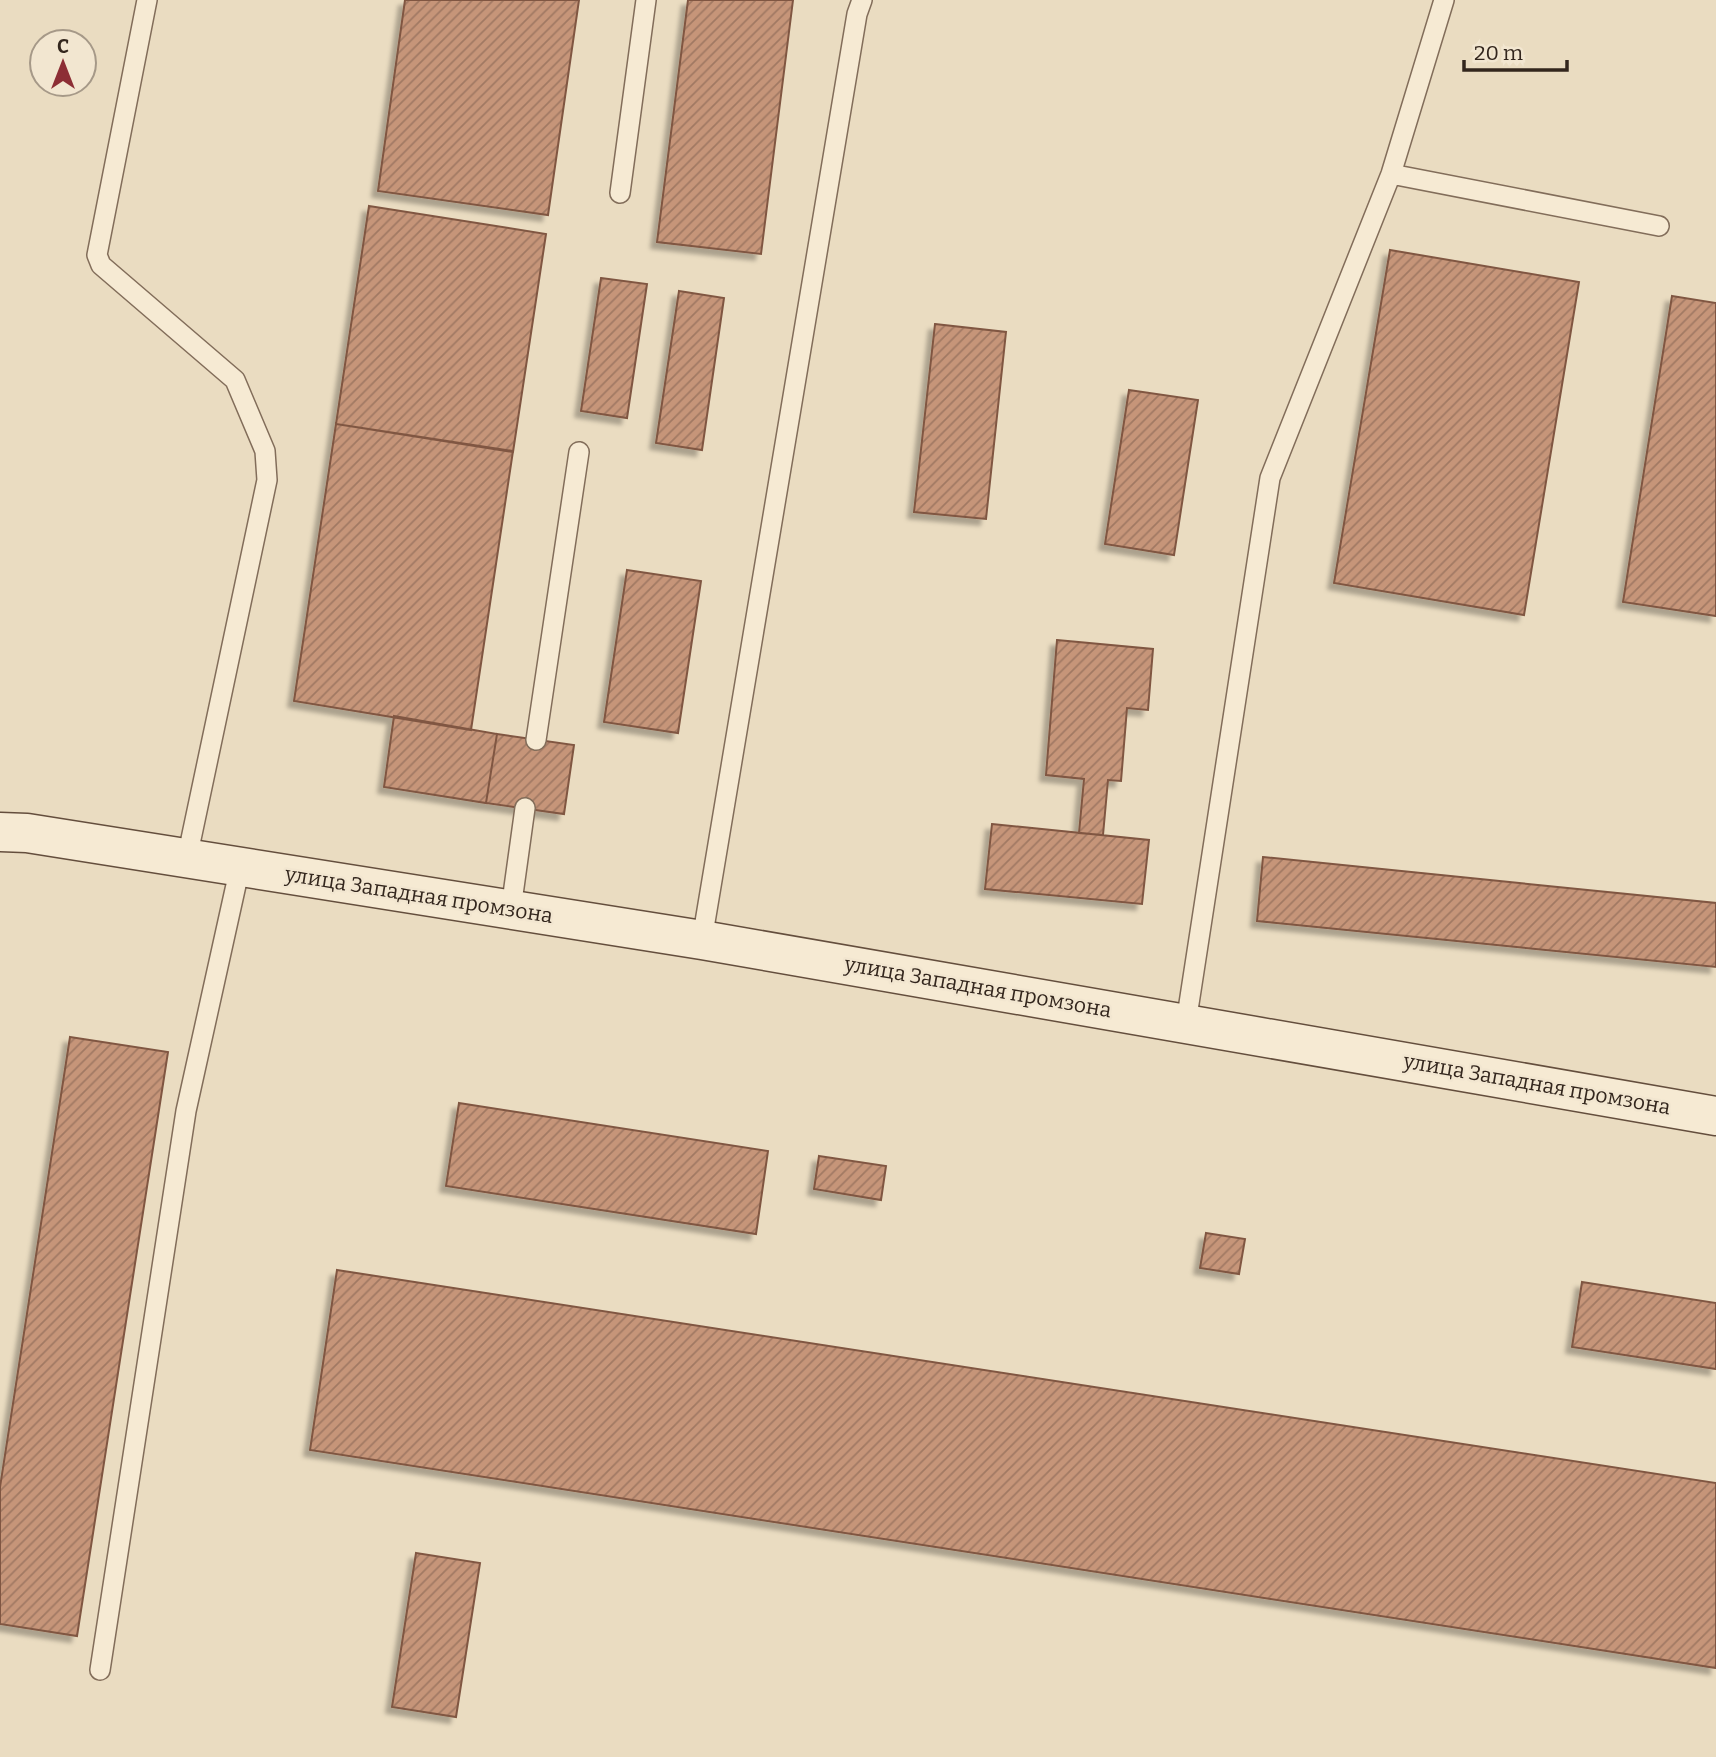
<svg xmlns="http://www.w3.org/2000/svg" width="1716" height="1757" font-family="Bitter,serif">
<defs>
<pattern id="building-hatch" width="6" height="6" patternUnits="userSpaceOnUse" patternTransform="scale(1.75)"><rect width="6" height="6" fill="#c69579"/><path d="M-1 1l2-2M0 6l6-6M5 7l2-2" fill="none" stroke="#a17963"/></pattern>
<filter id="shadow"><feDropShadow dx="-6" dy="6" stdDeviation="2" flood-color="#0004"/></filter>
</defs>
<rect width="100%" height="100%" fill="#eadcc1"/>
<path fill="url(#building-hatch)" stroke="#805742" stroke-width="2" filter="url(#shadow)" d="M405,0h174l-31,215 -170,-24z
M688,0h105l-32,254 -104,-12z
M369,206l177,28 -33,218 -177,-28z
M1390,250l189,32 -55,333 -190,-32z
M601,278l46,6 -20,134 -46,-7z
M679,291l45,7 -22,152 -46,-7z
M1672,296l44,7v313l-93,-14z
M935,324l71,8 -20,187 -72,-7z
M1129,390l69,10 -24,155 -69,-11z
M336,424l177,27 -42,279 -177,-29z
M627,570l74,11 -23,152 -74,-11z
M1057,640l96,9 -5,61 -21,-2 -6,73 -13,-1 -5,55 -24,-2 5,-54 -38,-4z
M394,716l103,18 -11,69 -102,-16z
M497,734l77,11 -10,69 -78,-11z
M992,824l157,16 -7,64 -157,-15z
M1263,857l453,46v64l-459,-46z
M70,1037l98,15 -91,584 -77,-12v-137z
M459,1103l309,48 -12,83 -310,-48z
M819,1156l67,10 -5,34 -67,-11z
M1206,1233l39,6 -6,35 -39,-6z
M337,1270l1379,213v185l-1406,-218z
M1582,1282l134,21v66l-144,-22z
M416,1553l64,10 -24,154 -64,-10z"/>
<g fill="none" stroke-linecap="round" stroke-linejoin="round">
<g stroke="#826d5a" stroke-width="22">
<path id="lane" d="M147,0l-50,255 4,10 134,115 30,71 2,29 -80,378
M1391,174l268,52
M620,193l26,-193
M536,740l43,-288
M511,909l14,-101
M702,940l155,-926 5,-14
M1186,1023l84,-545 121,-304 53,-174
M100,1670l86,-559 54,-244"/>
</g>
<g stroke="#644e3d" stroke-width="41">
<path id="secondary" d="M0,832l27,1 675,107 1014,176"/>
</g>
<use href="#lane" stroke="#f6ead3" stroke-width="19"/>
<use href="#secondary" stroke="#f6ead3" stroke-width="38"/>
</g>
<g text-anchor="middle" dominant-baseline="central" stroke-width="5" stroke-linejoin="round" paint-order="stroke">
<g font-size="21" fill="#33261d" stroke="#f2e6d0">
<text transform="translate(419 895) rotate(9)">улица Западная промзона</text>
<text transform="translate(978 987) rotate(10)">улица Западная промзона</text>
<text transform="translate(1537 1084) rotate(10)">улица Западная промзона</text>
</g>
</g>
<g transform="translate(63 63)"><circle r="33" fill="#f2e6d0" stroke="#a69988" stroke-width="2"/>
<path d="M0-5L12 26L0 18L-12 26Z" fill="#8d2e35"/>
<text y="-10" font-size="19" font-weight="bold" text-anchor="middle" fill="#33261d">С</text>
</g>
<path d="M1464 60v10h103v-10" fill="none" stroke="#33261d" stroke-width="3.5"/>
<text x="1474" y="60" font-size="21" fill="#33261d" stroke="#f2e6d0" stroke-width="5" paint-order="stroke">20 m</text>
</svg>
